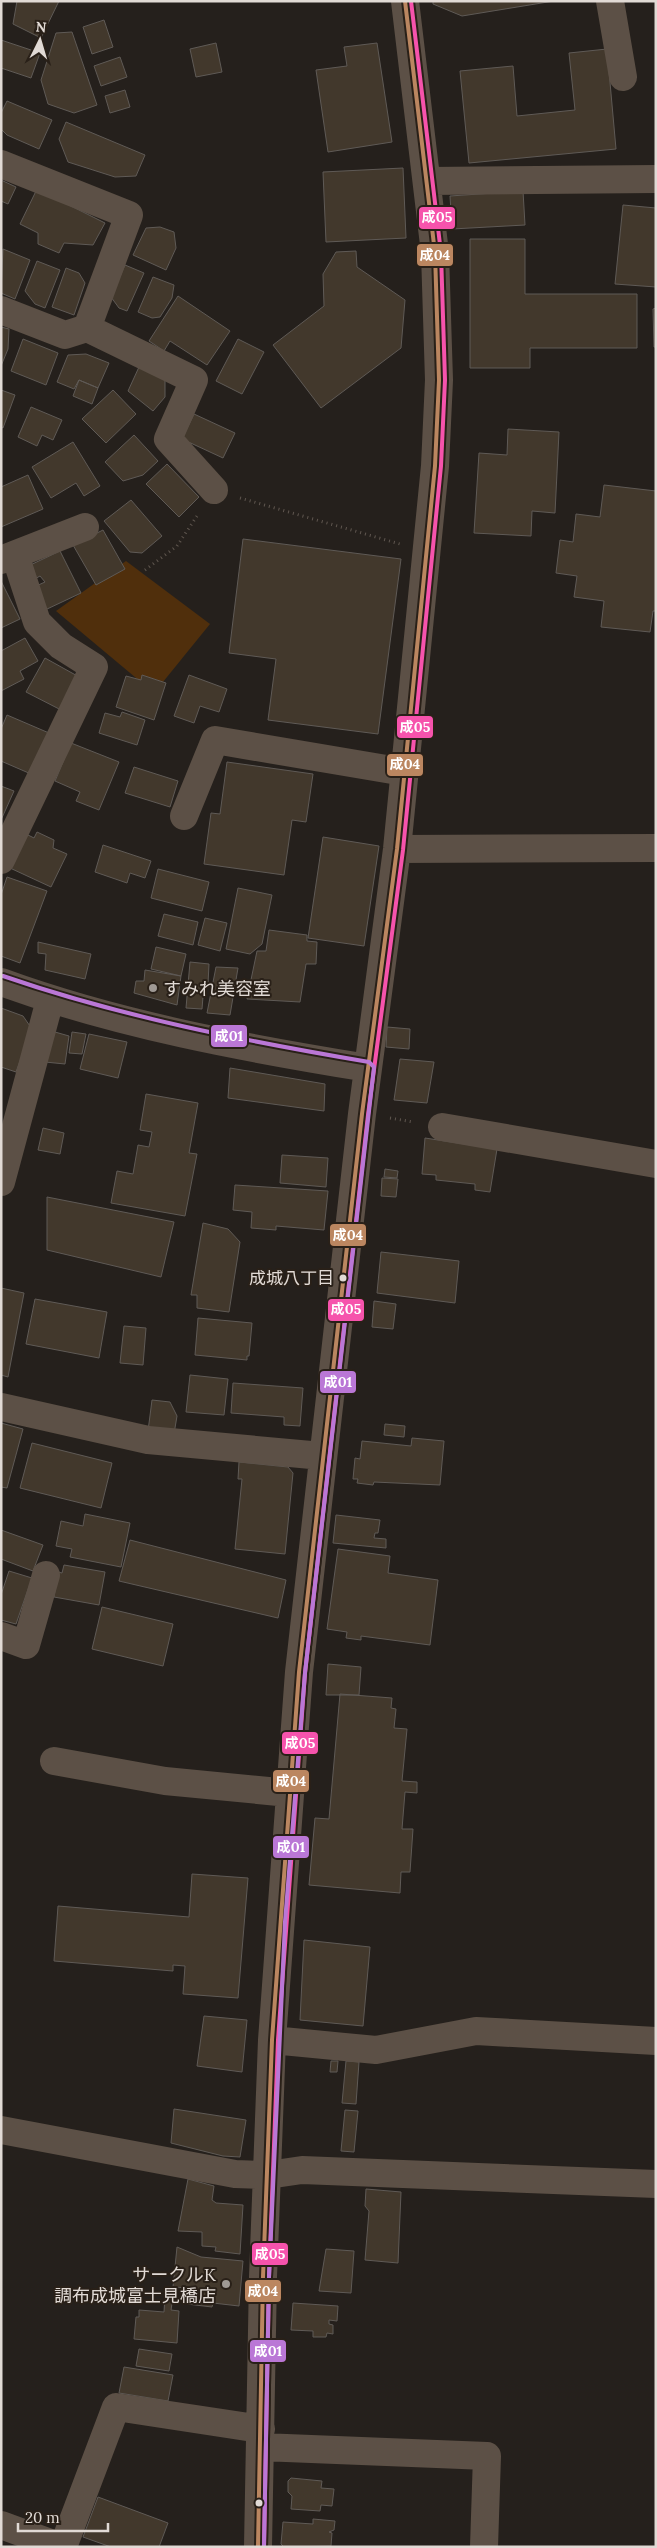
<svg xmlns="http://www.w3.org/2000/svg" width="657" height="2548" font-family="Lora,'Noto Sans JP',serif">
<rect width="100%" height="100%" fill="#25201c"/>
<path fill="#502f0c" d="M126,561l84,63 -56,69 -98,-82z"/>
<path fill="#42382c" stroke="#5f5a56" d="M17,1h42l-18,37 -28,-14z
M433,1h121l-92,15 -29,-12z
M104,20l9,27 -21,7 -9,-27z
M72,32l25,73 -23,8 -26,-9 -7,-24 15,-47z
M1,40l39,13 -9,25 -30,-10z
M216,43l6,29 -26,5 -6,-28z
M377,43l15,99 -64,10 -12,-82 31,-4 -3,-19z
M607,49l9,100 -147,14 -9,-92 53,-5 4,50 58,-6 -6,-57z
M120,57l7,20 -26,9 -7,-20z
M125,90l5,17 -20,6 -5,-17z
M7,101l45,19 -13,29 -32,-14 -6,-6v-16z
M66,122l79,33 -9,21 -21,1 -47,-15 -9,-23z
M403,168l3,70 -80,4 -3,-70z
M1,180l15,7 -8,17 -7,-3z
M37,189l68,34 -12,22 -29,-2 -5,10 -21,-9v-11l-18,-9z
M523,191l2,34 -73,4 -2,-33z
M623,205l33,3v79l-41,-3z
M160,227l14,5 2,16 -10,22 -33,-15 13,-27z
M470,239h55v55h112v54h-107v20h-60z
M3,249l27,11 -15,39 -14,-6z
M356,251l1,16 48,33 -4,48 -80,60 -48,-63 51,-39 -1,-32 13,-22z
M37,261l23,9 -15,38 -10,-4 -10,-13z
M125,265l19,8 -17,38 -8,-3 -8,-11z
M66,268l13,5 6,10 -11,32 -22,-8z
M153,277l21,8 -2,13 -12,19 -8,1 -14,-6z
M178,296l52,35 -23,34 -37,-24 -6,10 -15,-10z
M656,308v39h-2l-1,-38z
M1,327l8,2 -1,20 -7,17z
M23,339l35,14 -12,32 -35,-14z
M238,339l26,13 -22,42 -26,-13z
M86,354l23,9 -11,25 -19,-8 -5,9 -17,-7 11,-27z
M139,367l26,11v19l-12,14 -25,-20z
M79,380l19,8 -6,16 -19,-8z
M1,390l14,5 -12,33 -2,-1z
M113,390l23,24 -30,29 -24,-24z
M31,407l31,13 -9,20 -11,-5 -5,11 -19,-9z
M194,414l41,19 -12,25 -41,-19z
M508,429l51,3 -4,81 -23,-2 -1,25 -57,-3 5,-80 28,2z
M134,435l24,26 -15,14 -20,6 -18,-19z
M73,442l27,44 -16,10 -8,-13 -25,15 -19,-31z
M167,464l32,33 -20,20 -33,-33z
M28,475l15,34 -42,18v-40z
M604,485l52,6v120h-3l-3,21 -49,-5 3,-26 -30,-4 3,-21 -21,-3 4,-33 13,2 3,-28 24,3z
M131,500l31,36 -20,17 -12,-1 -26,-31z
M103,530l22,39 -29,16 -23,-40z
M243,539l158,20 -23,175 -110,-14 8,-61 -47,-6z
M60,551l21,42 -36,17 -11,-23 11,-5 -5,-6 -7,4 -7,-13z
M1,581l19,38 -19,9z
M25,638l13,23 -18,10 4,8 -23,12v-40z
M45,658l36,20 -18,33 -37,-19z
M142,675l24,8 -12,37 -38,-13 10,-31 15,4z
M189,675l38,14 -8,23 -19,-6 -6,17 -20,-7z
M122,712l23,8 -8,25 -38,-12 6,-20 15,4z
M7,715l42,18 -18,41 -30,-13v-32z
M71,743l48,19 -20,48 -23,-9 4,-9 -25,-11z
M227,762l86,12 -7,48 -14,-2 -8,55 -80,-11 7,-51 9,1z
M134,767l44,14 -8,26 -45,-14z
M1,786l13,5 -13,29z
M37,832l17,8 -1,8 14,6 -16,33 -41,-19 16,-34 8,4z
M323,837l56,9 -15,100 -56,-8z
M103,845l48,16 -6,17 -15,-5 -3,10 -32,-11z
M158,869l51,13 -7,29 -51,-13z
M7,877l40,14 -27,72 -19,-7v-61z
M238,888l34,7 -10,49 -12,10 -24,-5z
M164,914l34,8 -5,23 -35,-9z
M205,918l22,5 -7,28 -22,-6z
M269,930l38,5v6l10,1 -1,22h-10l-6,38 -53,-3 10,-48h9z
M38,942l53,12 -6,25 -40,-9 1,-16 -8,-1z
M156,947l30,7 -5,22 -30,-7z
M190,962l19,2 -1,20h-4l-2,25 -16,-1z
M216,967l22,1 -8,47 -23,-2z
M145,970l36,6 -4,29 -43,-12 2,-12h8z
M1,1008l22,8 9,13 -16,43 -15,-5z
M387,1027l23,2 -1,20 -23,-2z
M55,1032l14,4 -4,28 -20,-2z
M72,1032l14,2 -4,20 -13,-1z
M89,1034l38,8 -9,36 -38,-9z
M400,1059l34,3 -7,41 -33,-3z
M230,1068l95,16 -1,27 -96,-13z
M146,1094l52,9 -9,50 8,1 -12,62 -74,-13 6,-32 16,3 5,-29 11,2 3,-15 -12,-2z
M43,1128l21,5 -4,21 -22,-4z
M425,1138l72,11 -7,43 -15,-2v-6l-39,-4v-5l-14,-1z
M282,1155l46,3 -2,29 -46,-4z
M385,1169l13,2 -1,7 -13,-1z
M382,1178l16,1 -2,18 -15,-1z
M235,1185l93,6 -4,39 -48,-4v4l-25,-2 1,-16 -19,-2z
M47,1197l127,25 -13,55 -114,-27z
M203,1223l25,6 12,13 -11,70 -32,-4v-13h-6z
M381,1252l78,9 -4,42 -78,-10z
M1,1288l23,5 -16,84 -7,-2z
M35,1299l72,13 -8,46 -73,-14z
M374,1301l22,3 -3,25 -21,-2z
M198,1318l54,5 -3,33h-2v4l-52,-5z
M124,1326l22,2 -3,37 -23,-2z
M190,1375l38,4 -4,36 -38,-3z
M233,1383l70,5 -3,38 -16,-1v-8l-53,-4z
M152,1400l18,2 7,14 -3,18 -26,-3z
M1,1423l22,6 -16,59 -6,-1z
M385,1424l20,2 -1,11 -20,-2z
M412,1438l32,3 -4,44 -66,-3 -1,3 -16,-2 1,-4h-5l2,-21 5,1 2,-18 49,5z
M32,1443l80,20 -11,45 -81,-20z
M239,1462l49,5 5,6 -8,81 -50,-5 7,-70h-4z
M85,1514l45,9 -9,44 -51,-10 2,-8 -16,-3 5,-25 22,5z
M336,1515l44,5 -2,13h-3l-1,5 12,1v9l-53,-5z
M1,1530l42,15 -10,26 -32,-12z
M130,1540l156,40 -8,38 -159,-37z
M338,1549l52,7 -2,17 50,7 -8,65 -69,-9v4l-15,-2 1,-6 -20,-3z
M64,1565l41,7 -6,33 -45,-8 4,-25 4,1z
M9,1571l23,7 -16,46 -15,-4v-25z
M102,1607l71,17 -10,42 -71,-17z
M328,1664l33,3 -2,28h-33z
M340,1694l52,4 -1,10 5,1 -2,19 13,1 -5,52 15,1v11l-12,-1 -3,37h11l-3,43h-9l-1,21 -91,-8 6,-67 14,1z
M192,1874l56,4 -10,120 -55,-4 2,-28 -12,-1v6l-119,-10 4,-55 131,11z
M304,1940l66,7 -7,79 -63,-6z
M204,2016l43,4 -5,52 -45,-6z
M331,2061h7l-1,11h-7z
M346,2061l13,1 -3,42 -14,-1z
M174,2109l72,11 -6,37 -17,-1 -52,-13z
M345,2110l13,1 -4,41 -13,-1z
M188,2179l26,7 -2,14 4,3 27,2 -3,49 -25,-3 1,-4 -14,-1v-14l-24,-1z
M366,2189l35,3 -3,71 -33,-3 4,-49 -4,-5z
M177,2247l24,10 42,4 -4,45 -26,-3 -1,4 -25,-3 1,-16 -15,-1z
M326,2249l28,2 -3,42 -32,-2z
M165,2296l8,1 -2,13 8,1 -2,32 -43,-4 2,-22h3v-7l25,2z
M293,2303l45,3 -1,15 -8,-1v4l4,1v9l-6,-1 -1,4h-13v-6l-22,-1z
M139,2349l33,5 -3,17 -33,-5z
M124,2367l49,8 -5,26 -49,-8z
M291,2478l31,3 -1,7 13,1 -2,17 -11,-1 -1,6 -29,-2 1,-13 -4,-4v-11z
M98,2497l70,26 -9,24h-48l-28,-10z
M313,2519l22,2 -1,9 -5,2 3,1 -1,13 -47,1 -3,-3 2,-22 30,2z"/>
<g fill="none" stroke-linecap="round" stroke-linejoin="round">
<path stroke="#605750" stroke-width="3" stroke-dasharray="1 4" stroke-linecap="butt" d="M240,498l160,46
M145,570l32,-24 22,-33
M390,1118l23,4"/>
<path stroke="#5c5046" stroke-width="28" d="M610,1l13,76
M1,164l128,51 -42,113 -22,7 -64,-25
M428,181l228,-2
M87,328l107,52 -26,59 46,51
M1,560l84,-33
M184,816l31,-76 189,32
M397,849l259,-1
M1,860l93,-193 -33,-21 -24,-24 -22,-67
M1,982c118,43 244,66 367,86
M442,1127l214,37
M1,1182l49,-182
M1,1407l147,33 174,16
M1,1636l25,9 20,-70
M54,1761l111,20 124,12
M272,2040l104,10 100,-19 180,10
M1,2130l234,44 33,1 34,-5 354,14
M261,2447l226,9 -3,91
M1,2525l60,22
M63,2547l53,-140 145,22
M258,2547l5,-270 9,-237 27,-368 63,-558 35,-265 38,-383 4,-86 -4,-127 -30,-252"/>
<g stroke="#292018" stroke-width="8">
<path id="bus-1" d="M258,2547l5,-270 9,-237 27,-368 63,-558 35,-265 38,-383 4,-86 -4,-127 -30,-252"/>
</g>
<g stroke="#292018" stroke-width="8">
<path id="bus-2" d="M264,2547l5,-270 9,-237 27,-367 63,-558 35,-265 38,-384 4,-86 -4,-127 -30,-252"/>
</g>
<g stroke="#292018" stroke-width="8">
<path id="bus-3" d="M3,976c119,41 242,65 366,86l5,5 -69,606 -20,249 -16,355 -5,270"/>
</g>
<use href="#bus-1" stroke="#bb8660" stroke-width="4"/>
<use href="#bus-2" stroke="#f653ac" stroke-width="4"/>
<use href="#bus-3" stroke="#ba77d6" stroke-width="4"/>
</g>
<g fill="#9f9994" stroke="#292018" stroke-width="2">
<circle cx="153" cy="988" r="5"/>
<circle cx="226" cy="2284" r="5"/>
</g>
<g fill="#e1dad5" stroke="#292018" stroke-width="2">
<circle cx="343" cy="1278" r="4.5"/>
<circle cx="259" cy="2503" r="4.5"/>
</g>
<g text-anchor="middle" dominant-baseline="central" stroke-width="4" stroke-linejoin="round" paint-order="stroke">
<g font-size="17" fill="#e1dad5" stroke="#292018" text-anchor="end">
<text x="334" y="1278">成城八丁目</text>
</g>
<g font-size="18" fill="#e1dad5" stroke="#292018" text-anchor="start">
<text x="163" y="988">すみれ美容室</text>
<text x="216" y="2274" text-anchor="end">サークルK<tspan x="216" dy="21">調布成城富士見橋店</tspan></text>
</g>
</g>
<g stroke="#292018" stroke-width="2">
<rect x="418" y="206" width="38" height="24" rx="5" fill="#f653ac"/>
<rect x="416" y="243" width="38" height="24" rx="5" fill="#bb8660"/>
<rect x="396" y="715" width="38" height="24" rx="5" fill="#f653ac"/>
<rect x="386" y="753" width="38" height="24" rx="5" fill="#bb8660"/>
<rect x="210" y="1024" width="38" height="24" rx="5" fill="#ba77d6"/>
<rect x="329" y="1223" width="38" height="24" rx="5" fill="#bb8660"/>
<rect x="327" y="1298" width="38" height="24" rx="5" fill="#f653ac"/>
<rect x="319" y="1370" width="38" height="24" rx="5" fill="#ba77d6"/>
<rect x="281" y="1731" width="38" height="24" rx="5" fill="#f653ac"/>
<rect x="272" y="1769" width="38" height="24" rx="5" fill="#bb8660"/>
<rect x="272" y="1835" width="38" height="24" rx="5" fill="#ba77d6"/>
<rect x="251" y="2242" width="38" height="24" rx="5" fill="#f653ac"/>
<rect x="244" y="2279" width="38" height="24" rx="5" fill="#bb8660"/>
<rect x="249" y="2339" width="38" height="24" rx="5" fill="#ba77d6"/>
</g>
<g font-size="14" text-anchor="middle" font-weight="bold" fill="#fff">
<text x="437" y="222">成05</text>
<text x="435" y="260">成04</text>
<text x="415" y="732">成05</text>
<text x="405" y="769">成04</text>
<text x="229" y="1041">成01</text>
<text x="348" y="1240">成04</text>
<text x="346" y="1314">成05</text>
<text x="338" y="1387">成01</text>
<text x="300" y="1748">成05</text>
<text x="291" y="1786">成04</text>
<text x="291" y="1852">成01</text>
<text x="270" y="2259">成05</text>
<text x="263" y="2296">成04</text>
<text x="268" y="2356">成01</text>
</g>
<rect width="657" height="2548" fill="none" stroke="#e1dad5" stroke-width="5"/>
<g transform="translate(40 40) rotate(5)" stroke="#292018" stroke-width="4" paint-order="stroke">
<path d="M0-4L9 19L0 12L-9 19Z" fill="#e1dad5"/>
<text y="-8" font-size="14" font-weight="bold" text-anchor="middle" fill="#e1dad5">N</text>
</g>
<path d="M18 2523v8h90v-8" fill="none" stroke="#e1dad5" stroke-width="2.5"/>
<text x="25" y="2523" font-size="15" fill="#e1dad5" stroke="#292018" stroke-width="4" paint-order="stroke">20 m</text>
</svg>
